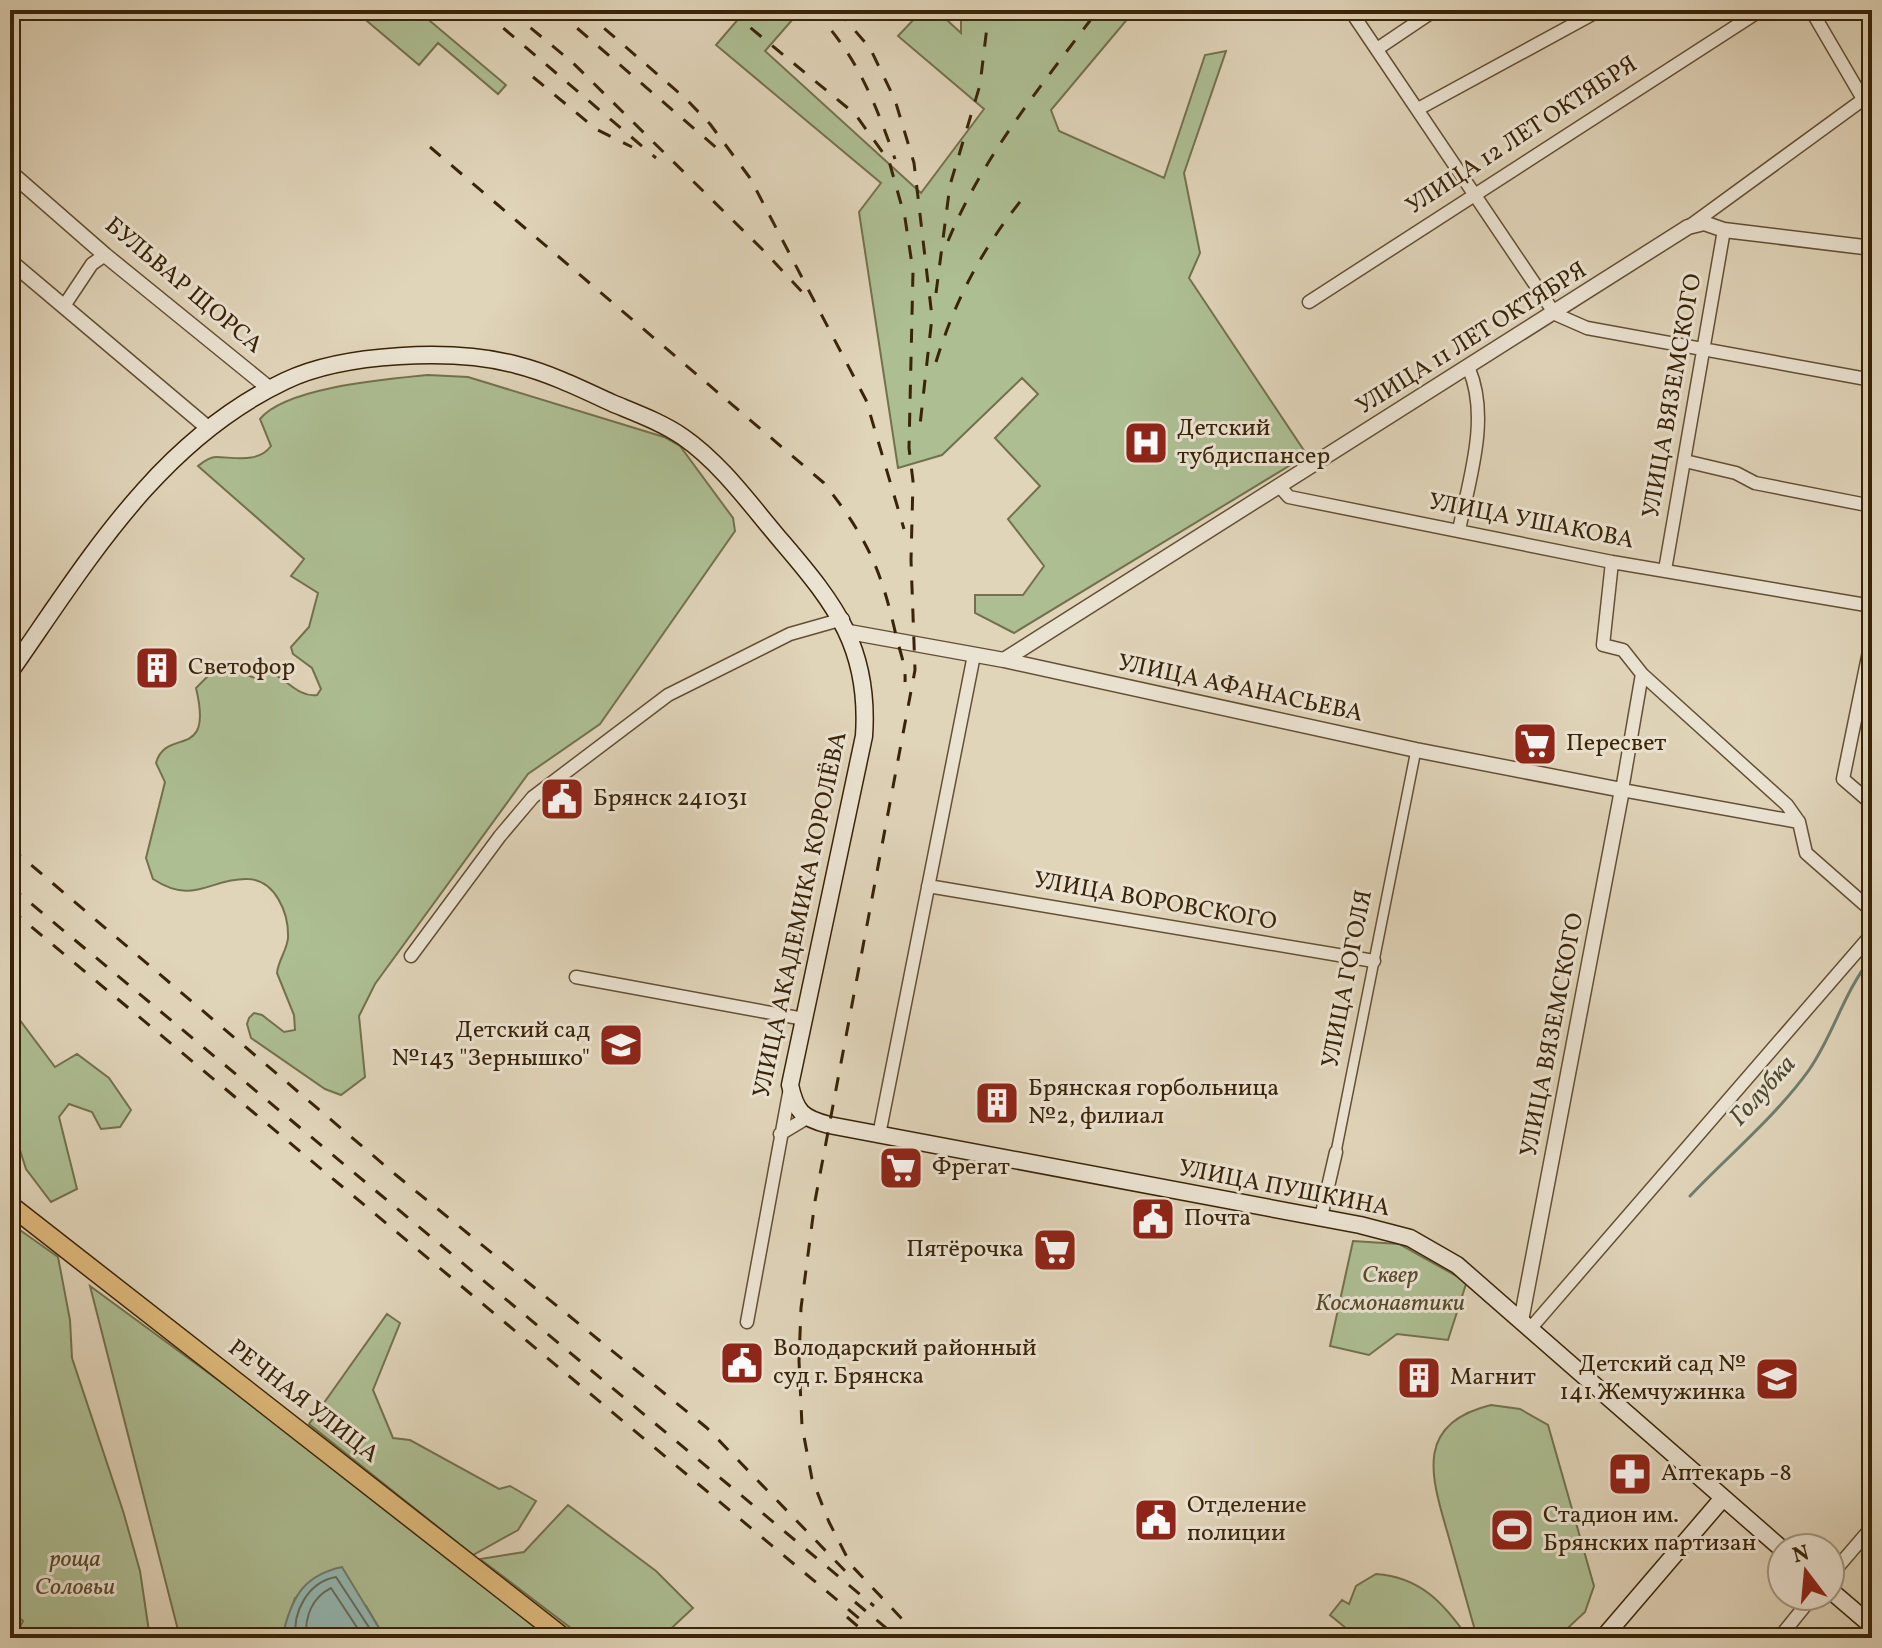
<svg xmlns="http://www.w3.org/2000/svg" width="1882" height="1648" font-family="Vollkorn,serif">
<rect width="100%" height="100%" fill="#e0d4b9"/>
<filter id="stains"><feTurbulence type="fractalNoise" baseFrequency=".0025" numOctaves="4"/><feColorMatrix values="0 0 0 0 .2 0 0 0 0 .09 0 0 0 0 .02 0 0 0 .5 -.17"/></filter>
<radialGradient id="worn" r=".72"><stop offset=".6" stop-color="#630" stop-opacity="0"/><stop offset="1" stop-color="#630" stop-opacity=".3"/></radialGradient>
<path fill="#adbe93" stroke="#73714d" stroke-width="2" d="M354,10h63l89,75 -8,9 -60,-51 -19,22z
M746,10l54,1 -35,40 156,142 63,-84 -86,-73 19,-20 -7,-6h26l25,23v-23h174l-84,100 8,21 105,47 41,-123 21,-4 -42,122 16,80 -11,25 118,177 -293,178 -39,-20v-18h48l21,-29 -36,-47 32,-33 -45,-48 43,-44 -16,-16 -80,77 -44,13 -39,-256 22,-29 -165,-138z
M428,375l40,2 196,60 16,9 53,72 2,13 -135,193 -72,50 -153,210 -16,32 6,61 -24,18 -16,-6 -74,-51 -4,-14 2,-6 5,-5 8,2 22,17 11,-2 -1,-15 -17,-42c1,-12 10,-23 11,-35 1,-25 -13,-59 -41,-59 -37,-1 -53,27 -94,0l-7,-21 19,-76 -9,-19c10,-37 58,0 40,-75l23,-23 36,13 6,-2 3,-6c20,4 32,28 53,25l4,-6 -9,-21 -19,-14 -2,-7 18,-20 9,-34 -27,-17 13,-17 -106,-93c5,-4 11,-9 18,-9 17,0 42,7 55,-11l-11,-27c26,-32 128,-40 168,-44z
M10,1007l45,60 22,-13 32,24 22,32 -11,17 -19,2 -9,-17 -23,-8 -10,13 18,72 -26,13 -25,-33 -15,-47z
M10,1223l48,34 12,63 2,38 51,153 17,60 10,67h-140v-10l9,1 4,-8 -13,-11z
M1353,1241l46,3 61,34 6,6 -18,56 -51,-6 -28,21 -39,-9z
M90,1286l229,168 239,184h-111l-12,-9v9h-50l-19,-32 -71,-8 -11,32 6,8h-110z
M387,1314l13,9 -27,67 20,48 17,2 89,49 11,-3 26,15 -18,29 -45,25 -164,-131z
M1491,1405l29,4 28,16 46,161 -9,26 -28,26h-57l-12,-8 -12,4c-9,-32 -18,-64 -27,-96 -17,-59 -37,-114 42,-133z
M568,1505l88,66 37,37 -32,30h-77l-104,-79 44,-7z
M1376,1574c44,3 68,29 92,64h-110l-28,-23 12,-15 7,4 7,-18z"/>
<path fill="#94b8b2" stroke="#707d6e" stroke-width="2" d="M342,1567l43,71h-95l-6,-8c9,-36 22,-55 58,-63z"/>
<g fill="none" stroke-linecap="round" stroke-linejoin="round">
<path stroke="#666e5c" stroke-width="2" d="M296,1638c-4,-26 12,-56 40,-61l40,61
M306,1638c-1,-20 5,-40 25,-50l33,50"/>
<path stroke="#707d6e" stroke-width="3" d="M1690,1196c39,-41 86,-80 119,-126 25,-36 34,-77 63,-113"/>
<g stroke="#635034" stroke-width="12">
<path id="pedestrian" d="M1336,1152l80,-402"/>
</g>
<g stroke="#635034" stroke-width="15">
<path id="minor" d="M1350,10l205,304 32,14 285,52
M1811,10l52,89
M1377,49l58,-39
M1418,109l182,-99
M1691,225l181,-132
M1309,302l452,-292
M64,306l28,-42 13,-9
M1685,461l51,12 19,10 117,23
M1280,487l9,10 323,65 260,44
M1459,530c10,-50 31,-112 10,-161
M1612,562l-9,83 20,5 19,24
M1665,570l59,-340
M1872,637l-29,142 29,25
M1799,822l-12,-17 -145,-131 -20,116 177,32 7,31 66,58
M928,886l446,75
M411,956l89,-120 33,-39 135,-102 122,-61 53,-15
M576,977l228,42
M780,1134l25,-15
M879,1135l95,-480
M1321,1217l15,-65
M747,1322l43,-234
M1530,1329l342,-395
M1830,1576l42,-49
M1779,1638l34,-42"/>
</g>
<g stroke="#635034" stroke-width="17">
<path id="tertiary" d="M10,172l95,83 165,134
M10,261l198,167
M849,632l155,28 412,90 206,40 -101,531
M1004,660l684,-433 16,-4 20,7 148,18"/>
</g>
<g stroke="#392407" stroke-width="19">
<path id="secondary" d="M10,672c77,-110 148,-231 275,-291 58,-28 169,-33 232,-16 32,8 65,24 95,38 24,10 49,19 71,34 39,27 69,70 100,106 53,62 87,106 81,193l-74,349c6,27 12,33 39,40l531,100 50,13 47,27 325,284
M1830,1590l42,36
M1603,1638l120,-140"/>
</g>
<g stroke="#392407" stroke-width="21">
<path id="primary" d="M10,1205l554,433"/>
</g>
<use href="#pedestrian" stroke="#ebe3d2" stroke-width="9"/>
<use href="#minor" stroke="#ebe3d2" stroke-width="12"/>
<use href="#tertiary" stroke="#ebe3d2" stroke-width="14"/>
<use href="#secondary" stroke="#ebe3d2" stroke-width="16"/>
<use href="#primary" stroke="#e0ba7c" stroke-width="18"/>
<path stroke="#392407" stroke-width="3" stroke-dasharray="14 14" stroke-linecap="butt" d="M482,10l174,148
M509,10l63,52 193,190 40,43
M556,10l163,140
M583,10l103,89 24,25 40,54 116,222 38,129
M729,10l126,104 34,47 16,57 8,53 -4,177 4,33 -2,79 4,110 -100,531 -14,107 -2,53 3,65 10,53 17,43 22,43 69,73
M813,10c43,43 62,92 82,149
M837,10l33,38 25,52 19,63 18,154 -13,117
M533,77l63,52 36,18
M430,147l394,336c44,56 58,88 73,157 4,14 9,28 8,42
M948,241c36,-87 94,-156 150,-231
M936,293l14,-108 30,-100 9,-75
M936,362c20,-65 48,-117 92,-170
M10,847l386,328 311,253 144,149
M10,886l864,720
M10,909l851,711
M855,1602l43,36
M847,1617l24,21"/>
</g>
<defs>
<g id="hospital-square" transform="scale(2.3)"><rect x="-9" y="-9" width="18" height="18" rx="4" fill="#8f2418" stroke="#ebe3d2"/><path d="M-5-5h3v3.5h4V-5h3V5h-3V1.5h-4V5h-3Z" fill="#fff"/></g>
<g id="building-square" transform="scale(2.3)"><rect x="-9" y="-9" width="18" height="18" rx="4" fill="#8f2418" stroke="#ebe3d2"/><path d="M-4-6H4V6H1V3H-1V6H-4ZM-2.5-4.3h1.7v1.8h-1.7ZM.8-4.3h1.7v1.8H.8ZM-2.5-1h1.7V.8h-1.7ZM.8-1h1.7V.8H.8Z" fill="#fff"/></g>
<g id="supermarket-square" transform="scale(2.3)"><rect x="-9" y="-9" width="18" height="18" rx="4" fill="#8f2418" stroke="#ebe3d2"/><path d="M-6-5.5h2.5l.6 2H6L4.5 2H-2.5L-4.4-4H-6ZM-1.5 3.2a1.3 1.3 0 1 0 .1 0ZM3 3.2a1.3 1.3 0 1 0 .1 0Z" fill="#fff"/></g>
<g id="civic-square" transform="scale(2.3)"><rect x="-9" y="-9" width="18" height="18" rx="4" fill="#8f2418" stroke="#ebe3d2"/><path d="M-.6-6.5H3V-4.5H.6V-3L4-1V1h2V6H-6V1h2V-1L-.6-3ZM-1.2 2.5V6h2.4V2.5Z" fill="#fff"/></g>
<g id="school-square" transform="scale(2.3)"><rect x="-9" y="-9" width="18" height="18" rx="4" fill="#8f2418" stroke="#ebe3d2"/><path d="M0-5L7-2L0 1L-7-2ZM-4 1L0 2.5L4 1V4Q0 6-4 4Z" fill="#fff"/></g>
<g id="pharmacy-square" transform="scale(2.3)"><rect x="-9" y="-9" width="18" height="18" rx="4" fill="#8f2418" stroke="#ebe3d2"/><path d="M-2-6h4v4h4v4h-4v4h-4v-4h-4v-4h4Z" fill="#fff"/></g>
<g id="stadium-square" transform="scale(2.3)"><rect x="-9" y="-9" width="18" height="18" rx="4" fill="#8f2418" stroke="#ebe3d2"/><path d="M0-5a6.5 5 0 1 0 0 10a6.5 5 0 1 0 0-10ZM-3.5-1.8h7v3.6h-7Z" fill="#fff"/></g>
</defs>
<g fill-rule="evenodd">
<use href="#hospital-square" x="1146" y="443"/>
<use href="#building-square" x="157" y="668"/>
<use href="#supermarket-square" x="1535" y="744"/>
<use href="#civic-square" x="562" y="799"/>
<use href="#school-square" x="621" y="1045"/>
<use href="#building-square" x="997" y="1103"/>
<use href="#supermarket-square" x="901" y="1168"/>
<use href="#civic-square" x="1153" y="1219"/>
<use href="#supermarket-square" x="1055" y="1250"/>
<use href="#civic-square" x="742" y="1363"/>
<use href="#building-square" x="1419" y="1378"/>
<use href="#school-square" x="1777" y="1379"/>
<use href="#pharmacy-square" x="1630" y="1474"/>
<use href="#civic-square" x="1156" y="1520"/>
<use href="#stadium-square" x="1512" y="1530"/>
</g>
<g text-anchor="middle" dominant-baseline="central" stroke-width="6" stroke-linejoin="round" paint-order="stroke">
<g font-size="24" fill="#392407" stroke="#ebe3d2">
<text transform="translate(1522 136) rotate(-33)">УЛИЦА 12 ЛЕТ ОКТЯБРЯ</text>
<text transform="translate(183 286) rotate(40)">БУЛЬВАР ЩОРСА</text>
<text transform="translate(1472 339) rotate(-32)">УЛИЦА 11 ЛЕТ ОКТЯБРЯ</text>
<text transform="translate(1673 396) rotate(-80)">УЛИЦА ВЯЗЕМСКОГО</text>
<text transform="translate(1531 522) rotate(11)">УЛИЦА УШАКОВА</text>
<text transform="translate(1240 689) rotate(12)">УЛИЦА АФАНАСЬЕВА</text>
<text transform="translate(1155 902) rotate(10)">УЛИЦА ВОРОВСКОГО</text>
<text transform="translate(801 915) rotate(-78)">УЛИЦА АКАДЕМИКА КОРОЛЁВА</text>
<text transform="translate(1348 979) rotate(-79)">УЛИЦА ГОГОЛЯ</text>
<text transform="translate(1553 1035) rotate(-79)">УЛИЦА ВЯЗЕМСКОГО</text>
<text transform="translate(1284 1189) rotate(11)">УЛИЦА ПУШКИНА</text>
<text transform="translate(303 1402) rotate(38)">РЕЧНАЯ УЛИЦА</text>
</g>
<g font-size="24" fill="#392407" stroke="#ebe3d2" text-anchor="start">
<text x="1177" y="429">Детский<tspan x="1177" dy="28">тубдиспансер</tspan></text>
<text x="188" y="668">Светофор</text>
<text x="1566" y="744">Пересвет</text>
<text x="593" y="799">Брянск 241031</text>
<text x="590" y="1031" text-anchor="end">Детский сад<tspan x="590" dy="28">№143 "Зернышко"</tspan></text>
<text x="1028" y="1089">Брянская горбольница<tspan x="1028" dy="28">№2, филиал</tspan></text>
<text x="932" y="1168">Фрегат</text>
<text x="1184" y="1219">Почта</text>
<text x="1024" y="1250" text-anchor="end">Пятёрочка</text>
<text x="773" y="1349">Володарский районный<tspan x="773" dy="28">суд г. Брянска</tspan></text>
<text x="1746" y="1365" text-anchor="end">Детский сад №<tspan x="1746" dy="28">141 Жемчужинка</tspan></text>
<text x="1450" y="1378">Магнит</text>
<text x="1661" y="1474">Аптекарь -8</text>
<text x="1187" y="1506">Отделение<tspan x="1187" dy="28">полиции</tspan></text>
<text x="1543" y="1516">Стадион им.<tspan x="1543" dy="28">Брянских партизан</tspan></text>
</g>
<g font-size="24" font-style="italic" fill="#564a2a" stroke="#ebe3d2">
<text x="1390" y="1276">Сквер<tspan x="1390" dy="28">Космонавтики</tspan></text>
<text x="75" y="1560">роща<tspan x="75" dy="28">Соловьи</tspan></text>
</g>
<g font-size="26" font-style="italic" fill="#504932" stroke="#ebe3d2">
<text transform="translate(1763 1091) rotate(-48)">Голубка</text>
</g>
</g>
<rect width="1882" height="1648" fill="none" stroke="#e0d4b9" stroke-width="40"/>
<rect x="12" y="12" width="1858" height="1624" fill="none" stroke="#392407" stroke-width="4"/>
<rect x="20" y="20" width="1842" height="1608" fill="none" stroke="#392407" stroke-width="2"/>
<g transform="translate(1806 1572) rotate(344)"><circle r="38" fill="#ebe3d2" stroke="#a49781" stroke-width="2"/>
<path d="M0-6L14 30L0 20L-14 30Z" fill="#8f2418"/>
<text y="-12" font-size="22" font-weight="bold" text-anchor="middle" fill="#392407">N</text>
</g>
<rect width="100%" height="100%" filter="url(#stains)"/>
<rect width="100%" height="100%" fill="url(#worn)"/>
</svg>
